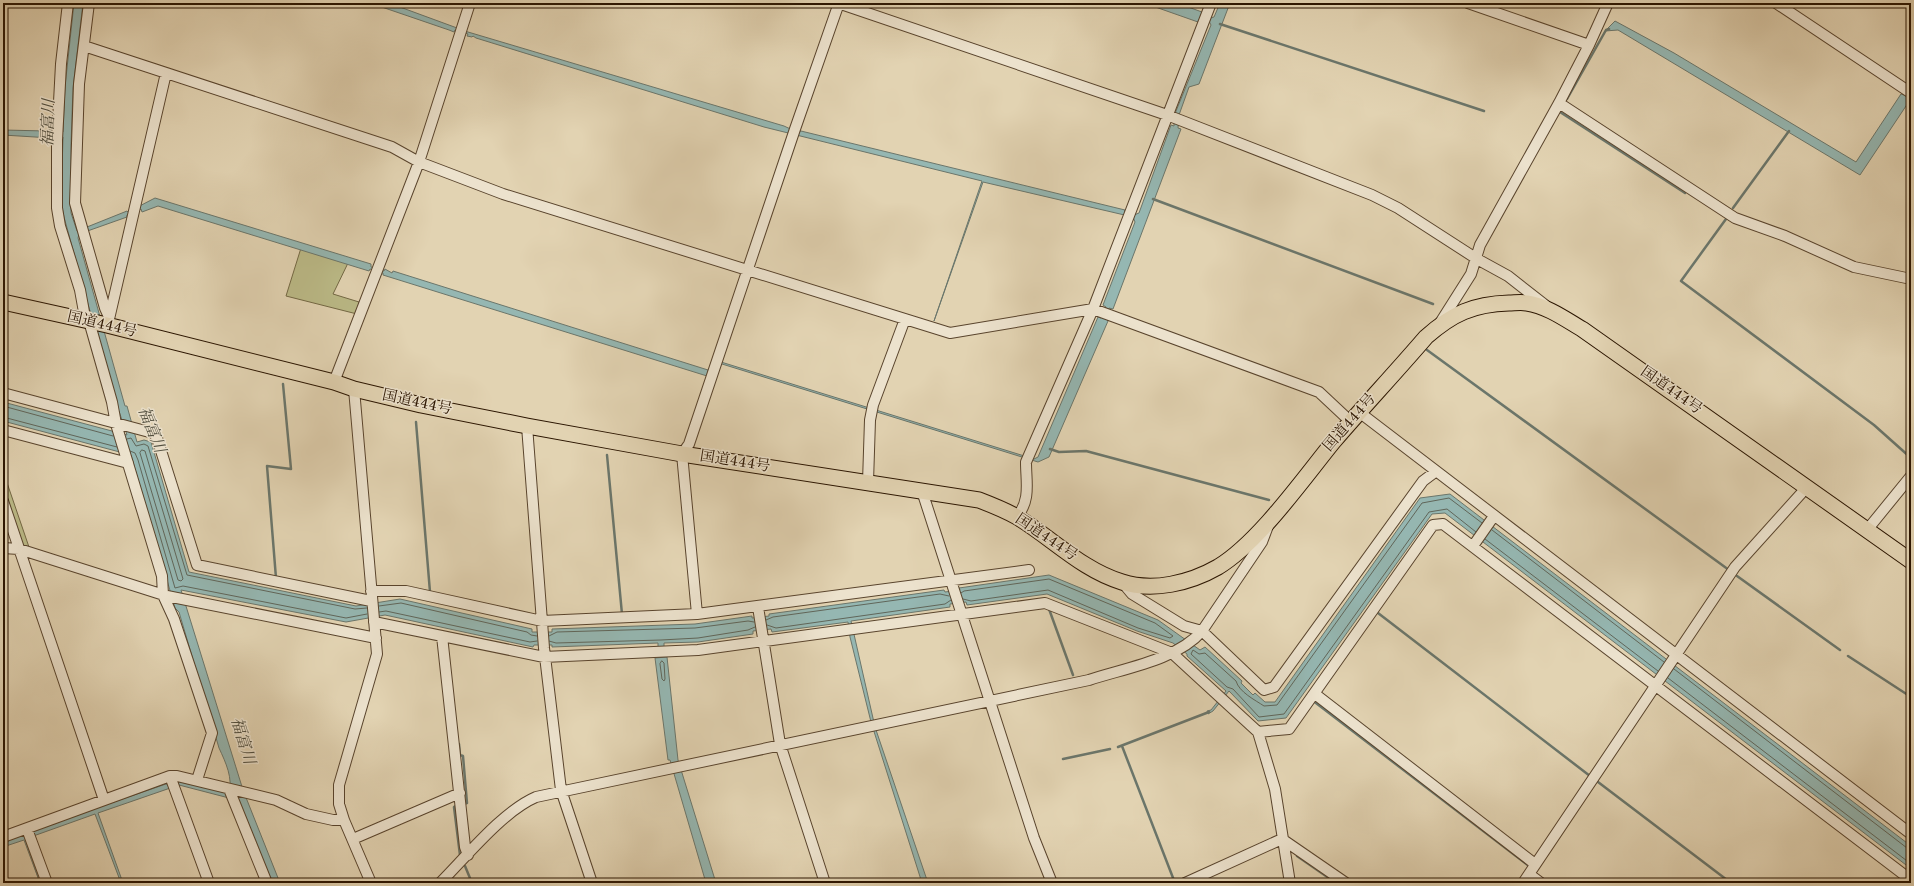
<svg xmlns="http://www.w3.org/2000/svg" width="1914" height="886" font-family="'Old Standard TT','Noto Serif JP',serif">
<rect width="100%" height="100%" fill="#e2d3b2"/>
<filter id="stains"><feTurbulence type="fractalNoise" baseFrequency=".005" numOctaves="4"/><feColorMatrix values="0 0 0 0 .2 0 0 0 0 .09 0 0 0 0 .02 0 0 0 .5 -.17"/></filter>
<radialGradient id="worn" r=".72"><stop offset=".6" stop-color="#630" stop-opacity="0"/><stop offset="1" stop-color="#630" stop-opacity=".3"/></radialGradient>
<path fill="#bbba87" stroke="#736844" d="M301,248l48,13 -16,33 26,8 -2,12 -71,-18z
M3,471l27,79 -9,-4 -18,-53z"/>
<path fill="#95b7b2" stroke="#6b766b" d="M74,3h9l-10,85 -2,57v68l6,18 50,-20 1,1 27,-14 216,66v3l13,4 1,-2 7,4 1,-2 315,99v1l13,-9 313,97 4,-2 60,-140 3,1 5,-11 -3,-2 32,-83 -2,-5 -150,-35 -49,139 48,-140 -218,-54 -288,-89 -3,-2 -1,1 -5,-1 1,-2 -13,-4 -1,2 -5,-2 -79,-27h19l79,29 316,94 13,6 4,-1 324,79 -1,1 10,4 5,-2 32,-88 3,1v-10l37,-91 -2,-4 -9,-3 -2,4 -54,-19h33l25,9 -1,3 9,3 4,-1 6,-14h10l-31,81 -10,3 -10,28 -1,13 3,1 -68,180 -4,-1 -3,11 2,2 -59,136 -11,5 -316,-98 -15,12 -324,-101v-2l-13,-4 -1,2 -211,-65 -16,6 -1,-3 -14,6v2l-48,17 -1,4 47,168h2l10,36 7,-2 7,2 38,130 167,34 44,-7 132,30v3h20v-3l143,-5 57,-8v2l17,-2v-2l175,-24 1,2 15,-2 -1,-2 90,-13 109,45 42,30 5,-3 37,34 -1,2 12,12 2,-2 10,9h10l145,-204 30,-4 461,352v26l-7,9 1,2h-7l12,-15 -465,-355 -13,1 -146,204 -28,3 -29,-30 -16,20 -5,3 -1,-3 4,-1 15,-19 -39,-35v-2l-14,-11 -36,-12 -90,-37 -80,11 -1,-3 -16,2v3l-99,14 24,106 53,156h-6l-51,-161 -21,-85 -2,-15 -76,10 -1,-3 -18,2v3l-55,8 -34,1v6h-6v-6l-106,4v-2h-18l-1,2 -148,-32 -39,7 -165,-32 62,200 37,93h-9l-42,-85 -50,-13 -81,28 25,70h-2l-26,-69 -70,25 15,44 -16,-43 -21,7v-7l163,-56 3,1 8,-2 1,-4 51,15c4,-16 -3,-31 -10,-46l-40,-136 -4,-4 -44,-153 -128,-34v-19l124,33 -8,-24 -2,-2 -53,-192 -3,-15 2,-65 -11,-2 -1,3 -48,-3v-5l44,1 2,-1h3l1,2h10l2,-45z
M1615,21l59,32 182,109 45,-68 3,1 6,-9 -3,-2 4,-6v14l-4,6 3,2 -50,75 -242,-145 -13,1z
M667,657l11,103 38,123h-10l-36,-123h-2l-13,-102z"/>
<g fill="none" stroke-linecap="round" stroke-linejoin="round">
<path stroke="#60665a" stroke-width="1" d="M3,406l110,30
M3,417l114,30
M127,439l4,-1 5,8 8,-2 4,2 39,129 168,34 12,-1
M142,450l3,1 38,128 -2,2 -3,-1 -38,-127z
M130,451l5,2 3,7 37,128 8,-2 163,32 21,-4
M1492,530l172,132
M1476,532l-29,-23 -18,3 -145,202 -25,3 -26,-28 -6,-2 -36,-33 2,-4 6,4 6,-1 31,28c3,11 19,19 28,25l13,-1 145,-202 27,-5 33,25
M1485,539l173,132
M961,593l3,-2 85,-12 106,44 18,13 -3,2 -32,-10 -90,-38 -77,11 -8,-2
M379,606l22,-3 126,29 4,3 6,1
M379,612l7,-1 144,31 7,-1
M766,620l7,-3 167,-23 9,2
M767,625l9,3 169,-24 6,-4
M549,636l8,-4 138,-4 53,-7 6,1
M549,641l7,2 105,-3 37,-2 50,-8 7,-3
M662,661l2,2 1,16 -1,2 -2,-2 -2,-15z
M1674,669l233,179 4,1
M1668,678l243,186"/>
<path stroke="#6b766b" stroke-width="2.5" d="M1220,24l264,87
M1567,99l39,-69 3,-1
M1560,112l125,81
M1153,199l280,105
M1733,208l56,-77
M1726,219l-45,62 193,144 37,33
M1427,350l302,220
M416,422l14,170
M1050,449l9,3 27,-1 183,49
M607,455l15,159
M1737,576l103,74
M276,578l-9,-112 24,3 -8,-85
M1049,609l24,66
M1378,613l212,163
M1848,656l63,41
M1312,700l217,166 -1,2
M459,744l1,11 3,1 4,47 -3,1
M1122,746l53,137
M1118,747l91,-35
M1063,759l47,-10
M1598,782l133,101
M457,805l-3,2 6,48
M1297,856l39,27
M465,866l7,17"/>
<g stroke="#59442d" stroke-width="12">
<path id="minor" d="M68,3l-7,61 -4,76v68l3,18 20,64 4,22 5,9 23,81 4,22 46,152 1,19 11,24 38,114 -15,47
M89,3l-10,81 -4,119 30,105 4,9
M838,3l329,112 205,80 26,13 79,51 31,17 37,29
M1468,3l121,42
M1776,3l135,90
M84,46l308,101 27,15 84,32 447,139 143,-24 226,83 32,30
M1559,103l176,115 50,18 69,31 57,12
M109,319l57,-246
M1440,323l31,-49 9,-29 79,-142 30,-58 19,-42
M334,382l85,-220 51,-159
M3,393l150,40 4,5 40,127 174,36
M1359,412l552,422
M527,426l17,222 17,142 31,93
M3,430l125,33
M868,482l2,-62 3,-15 32,-86
M922,491l112,347 18,45
M3,501l101,299
M1017,517c14,-18 9,-34 9,-55l67,-153 118,-306
M1867,530l44,-54
M1473,546l21,-30
M3,548l16,1 148,47 209,42
M1122,582l10,12 52,32 18,5 62,59 10,-3 149,-206 12,-9
M371,591h35l136,30 155,-7 332,-44
M758,607l22,137 45,139
M697,614l-15,-160 7,-10 106,-315 44,-126
M374,622l170,35 154,-7 347,-47 127,50 86,79 17,57 15,94
M442,636l23,211 3,8
M1315,694l220,170
M1258,732l31,-3 144,-204 10,-1 468,356
M170,776l39,107
M229,789l38,94
M344,820l-5,-16v-19l38,-131 -23,-265
M27,829l20,54
M3,837l167,-61h7l99,24 30,14 27,6h11l27,63
M353,839l107,-46
M1282,839l64,44
M1529,874l12,9
M440,883c26,-26 63,-72 96,-86l553,-117c36,-12 88,-20 113,-49l60,-89 6,-16
M1185,883l97,-44
M1523,883l212,-316 72,-80"/>
</g>
<g stroke="#2b1501" stroke-width="17">
<path id="highway" d="M3,302l104,23 227,57 20,7 67,16 106,21 155,28 297,46c13,5 26,10 38,17 35,21 65,53 105,65 31,10 68,1 96,-15 41,-25 85,-88 116,-126 30,-35 62,-69 92,-104 26,-23 47,-33 83,-34 5,0 12,-1 18,0 20,3 38,16 55,26l329,232"/>
</g>
<use href="#minor" stroke="#ece2cd" stroke-width="10"/>
<use href="#highway" stroke="#e2d3b2" stroke-width="15"/>
</g>
<g text-anchor="middle" dominant-baseline="central" stroke-width="3" stroke-linejoin="round" paint-order="stroke">
<g font-size="15" fill="#2b1501" stroke="#ece2cd">
<text transform="translate(102 325) rotate(13)">国道444号</text>
<text transform="translate(1671 391) rotate(35)">国道444号</text>
<text transform="translate(417 403) rotate(12)">国道444号</text>
<text transform="translate(1350 423) rotate(-49)">国道444号</text>
<text transform="translate(735 462) rotate(9)">国道444号</text>
<text transform="translate(1046 538) rotate(34)">国道444号</text>
</g>
<g font-size="16" font-style="italic" fill="#504e3f" stroke="#ece2cd">
<text transform="translate(49 123) rotate(-88)">福富川</text>
<text transform="translate(151 430) rotate(68)">福富川</text>
<text transform="translate(242 741) rotate(73)">福富川</text>
</g>
</g>
<rect width="1914" height="886" fill="none" stroke="#e2d3b2" stroke-width="16"/>
<rect x="4" y="4" width="1906" height="878" fill="none" stroke="#2b1501" stroke-width="2"/>
<rect x="8" y="8" width="1898" height="870" fill="none" stroke="#2b1501"/>
<rect width="100%" height="100%" filter="url(#stains)"/>
<rect width="100%" height="100%" fill="url(#worn)"/>
</svg>
